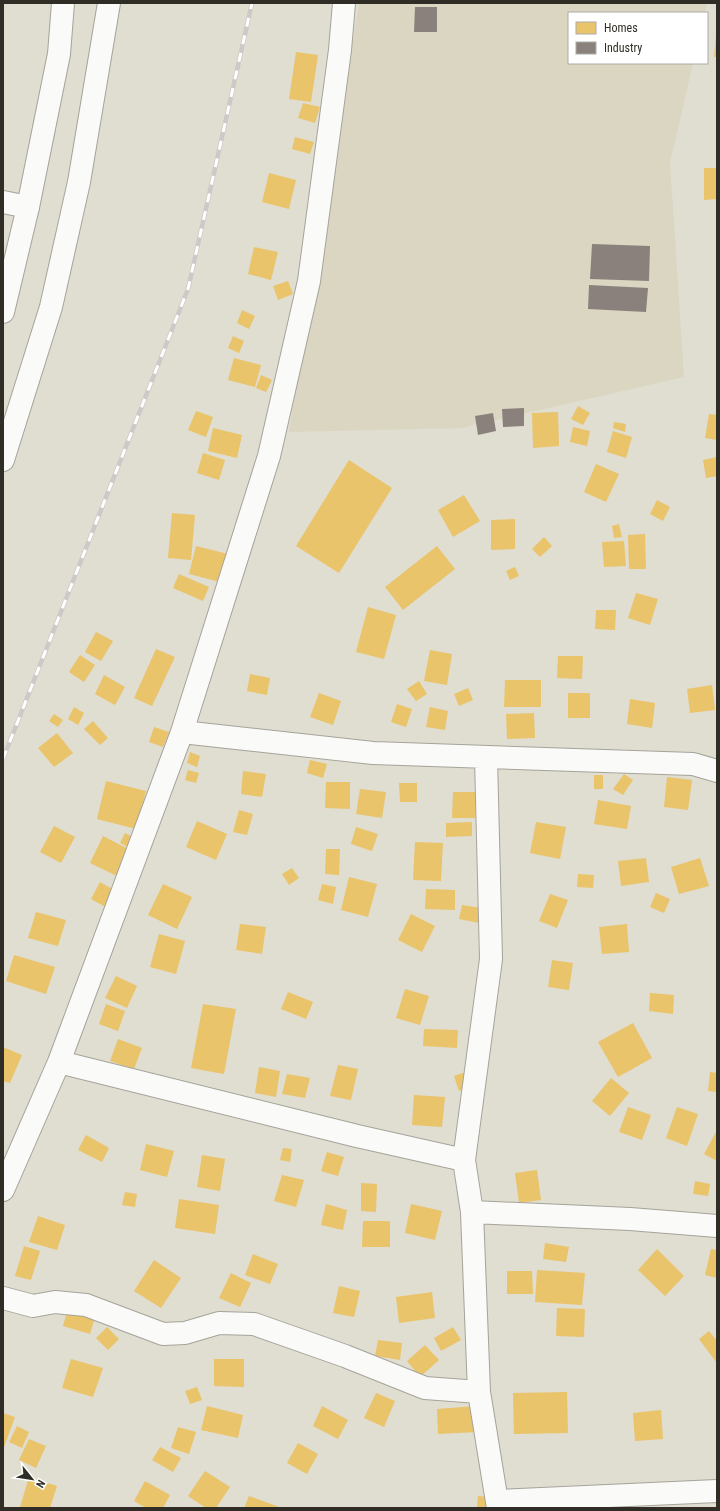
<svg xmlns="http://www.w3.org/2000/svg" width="720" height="1511" font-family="'Roboto Condensed',sans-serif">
<rect width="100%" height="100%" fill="#e0ddd1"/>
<path fill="#dad6c1" d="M359,3h348l-2,10h-136v50h124l-23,100 14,214 -223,51 -172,4z"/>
<path fill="#e9c46a" d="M716,36h1v21h-3z
M296,52l22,3 -7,47 -22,-3z
M303,103l17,4 -5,16 -17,-5z
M295,137l19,5 -4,12 -18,-5z
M704,168h13v31l-13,1z
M269,173l27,7 -7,29 -27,-7z
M254,247l24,5 -7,28 -23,-6z
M288,281l5,13 -15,6 -5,-14z
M242,310l13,6 -6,13 -12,-6z
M233,336l11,5 -5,12 -11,-5z
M234,358l27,7 -6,22 -27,-7z
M261,375l11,5 -6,12 -10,-4z
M578,406l12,7 -7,12 -12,-6z
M196,411l17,6 -7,20 -18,-7z
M558,412l1,34 -26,2 -1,-35z
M709,414l8,1v25l-12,-2z
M614,422l12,2 -1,8 -12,-4z
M573,427l17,4 -3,15 -17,-4z
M213,428l29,7 -5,23 -29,-7z
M613,431l19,6 -6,21 -19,-6z
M203,453l22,7 -6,20 -22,-7z
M717,457v19l-11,2 -3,-18z
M349,460l43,28 -53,85 -43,-27z
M596,464l23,10 -13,28 -22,-10z
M464,495l16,26 -27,16 -15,-27z
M657,500l13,7 -7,14 -13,-7z
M172,513l23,2 -4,45 -23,-2z
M515,519v30l-24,1v-30z
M619,524l3,13 -8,1 -2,-12z
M645,534l1,35h-17l-1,-34z
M544,537l8,9 -12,11 -8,-8z
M624,541l2,25 -22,1 -2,-25z
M196,546l32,8 -8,28 -31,-8z
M437,546l18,23 -52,41 -18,-23z
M515,567l4,9 -9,4 -4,-9z
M179,574l30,13 -6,14 -30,-13z
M636,593l22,6 -8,26 -22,-7z
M368,607l28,8 -12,44 -28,-7z
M596,610h20l-1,20 -20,-1z
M96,632l17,9 -12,20 -16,-9z
M156,649l19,8 -23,49 -18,-8z
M430,650l22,4 -5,31 -23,-4z
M80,655l15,10 -11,17 -15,-10z
M558,656h25l-1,23 -25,-1z
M250,674l20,4 -3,17 -20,-4z
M104,675l21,12 -10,18 -20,-11z
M505,680h36v27h-37z
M419,681l8,13 -11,7 -9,-12z
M712,685l3,25 -25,3 -3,-24z
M468,688l5,12 -14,6 -5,-12z
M319,693l22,8 -8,24 -23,-8z
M568,693h22v25h-22z
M630,699l25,4 -3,25 -25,-4z
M397,704l15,5 -6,18 -15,-5z
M74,707l10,6 -6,12 -10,-6z
M430,707l18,4 -3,19 -19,-3z
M534,713l1,25 -28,1 -1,-25z
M54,714l9,6 -5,7 -9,-6z
M93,721l15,17 -8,7 -16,-16z
M154,727l15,5 -6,15 -14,-5z
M57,733l16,20 -19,14 -16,-19z
M190,752l10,4 -3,11 -10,-4z
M310,760l17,4 -4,14 -16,-5z
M188,770l11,3 -3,10 -11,-3z
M243,771l23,3 -4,23 -21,-3z
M624,774l9,6 -10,15 -10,-6z
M594,775h9v14h-9z
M667,777l25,3 -4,30 -24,-3z
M106,781l40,10 -10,38 -39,-10z
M326,782h24v27l-25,-1z
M399,783h18v19h-17z
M360,789l26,3 -4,26 -26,-4z
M453,792h23l-1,26h-23z
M598,800l33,6 -4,23 -33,-5z
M239,810l14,4 -6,21 -14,-3z
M197,821l30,13 -11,26 -30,-13z
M472,822v14l-26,1v-14z
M536,822l30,5 -6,32 -30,-6z
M54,826l21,11 -14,26 -21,-11z
M356,827l22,7 -6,17 -21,-7z
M125,833l12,6 -5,10 -12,-6z
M103,836l29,15 -13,26 -29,-14z
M415,842l28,1 -2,38 -28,-1z
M326,849h14l-1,26 -14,-1z
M646,858l3,24 -28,4 -3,-25z
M700,858l9,28 -30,8 -8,-27z
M292,868l7,10 -10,7 -7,-11z
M578,874l16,1 -1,13 -16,-1z
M349,877l28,7 -9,33 -27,-7z
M100,882l16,9 -9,17 -16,-9z
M163,884l29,13 -15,32 -29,-14z
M322,884l14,3 -3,17 -15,-4z
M426,889l29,1v20l-30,-1z
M656,893l14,6 -6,14 -14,-6z
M550,894l18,6 -11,28 -18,-7z
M462,905l20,3 -3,15 -20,-4z
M36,912l30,8 -8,26 -30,-8z
M411,914l24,12 -13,26 -24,-12z
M240,924l26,3 -4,27 -26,-4z
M627,924l2,28 -27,2 -3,-27z
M159,934l26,7 -9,33 -26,-7z
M14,955l41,12 -9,27 -40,-13z
M552,960l21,3 -4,27 -21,-3z
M116,976l21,10 -10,22 -22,-10z
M405,989l24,7 -9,29 -24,-7z
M288,992l25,10 -7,17 -25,-10z
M650,993l24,2 -1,19 -24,-3z
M106,1004l19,7 -7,20 -19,-7z
M203,1004l33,5 -12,65 -33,-6z
M633,1023l19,35 -34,19 -20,-35z
M424,1029l34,1 -1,18 -34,-2z
M118,1039l24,9 -8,21 -24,-8z
M3,1047l19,8 -12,28 -7,-2z
M338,1065l20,4 -7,31 -21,-4z
M259,1067l21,4 -4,26 -21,-4z
M466,1072l6,15 -13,4 -5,-15z
M710,1072l7,1v19l-9,-1z
M287,1074l23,4 -5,20 -23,-4z
M611,1078l18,15 -19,23 -18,-15z
M414,1095l31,2 -3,30 -30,-2z
M628,1107l23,8 -9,25 -23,-8z
M677,1107l21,7 -11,32 -21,-8z
M717,1130v31l-13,-7z
M86,1135l23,13 -7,14 -24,-12z
M146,1144l28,7 -7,26 -27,-7z
M283,1148l9,1 -2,13 -10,-2z
M327,1152l17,5 -6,19 -17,-5z
M202,1155l23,4 -5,32 -23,-4z
M537,1170l4,30 -22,3 -4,-30z
M282,1175l22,5 -8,27 -22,-6z
M695,1181l15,3 -2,12 -15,-2z
M361,1183l16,1 -1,28 -15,-1z
M125,1192l12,2 -2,13 -13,-2z
M179,1199l40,6 -4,29 -40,-6z
M326,1204l21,6 -4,20 -22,-5z
M411,1204l31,7 -7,29 -30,-7z
M38,1216l27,9 -8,25 -28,-8z
M363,1221h27v26h-28z
M545,1243l24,4 -3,15 -23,-3z
M24,1246l16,5 -9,29 -16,-4z
M657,1249l27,27 -19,20 -27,-26z
M711,1249l6,1v28l-12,-3z
M253,1254l25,10 -8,20 -25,-9z
M154,1260l27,18 -20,30 -27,-17z
M537,1270l48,3 -3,32 -47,-3z
M507,1271h25l1,23h-26z
M231,1273l20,10 -11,24 -21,-9z
M339,1286l21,5 -6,26 -21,-4z
M432,1292l3,26 -36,5 -3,-26z
M68,1308l27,9 -5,17 -27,-8z
M557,1308l28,1 -1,28 -28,-1z
M107,1327l12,12 -11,11 -12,-12z
M453,1327l8,13 -20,11 -7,-13z
M709,1331l8,10v19l-1,2 -17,-23z
M378,1340l24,3 -2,17 -25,-4z
M425,1345l14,15 -19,17 -13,-16z
M71,1359l32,9 -10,29 -31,-9z
M214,1359h30v28l-30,-1z
M197,1387l5,13 -12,4 -5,-13z
M567,1392l1,41 -54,1 -1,-41z
M376,1393l19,8 -11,26 -20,-9z
M207,1406l36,9 -5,23 -37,-8z
M322,1406l26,14 -10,19 -25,-13z
M476,1406l2,26 -40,2 -1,-25z
M661,1410l2,29 -28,2 -2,-28z
M3,1413l12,4 -12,33z
M17,1426l12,6 -7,16 -13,-6z
M178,1427l18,5 -7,22 -18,-6z
M29,1439l17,7 -10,22 -17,-8z
M298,1443l20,11 -11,20 -20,-11z
M160,1447l21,11 -8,14 -21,-12z
M205,1471l25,16 -14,21h-10l-18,-12z
M29,1477l28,9 -7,22h-25l-5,-1z
M145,1481l25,14 -7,13h-17l-12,-7z
M249,1496l33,12h-38z
M478,1496l14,1 -1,11h-14z"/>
<path fill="#8a817c" d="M415,7h22v25h-23z
M592,244l58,2 -1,35 -59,-2z
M589,285l59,3 -2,24 -58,-3z
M524,408v18l-21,1 -1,-18z
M493,413l3,18 -18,4 -3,-19z"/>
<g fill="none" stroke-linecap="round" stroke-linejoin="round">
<g stroke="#a5a39a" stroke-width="24">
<path id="minor" d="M3,202l25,5
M182,732l191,21 320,11 24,7
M59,1062l298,74 107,24 8,52 7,180 19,116
M464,1160l27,-201 -5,-201
M3,1190l56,-128 123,-330 87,-276 40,-175 31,-231 4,-47
M472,1212l158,7 87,7
M3,1298l30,8 22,-4 31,3 77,29 22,-1 34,-10 35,1 91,32 80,32 54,4
M498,1501l219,-10"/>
</g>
<g stroke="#a5a39a" stroke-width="24">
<path id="highway" d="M3,312l25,-105 31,-153 4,-51
M3,460l48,-153 28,-125 30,-179"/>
</g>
<use href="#minor" stroke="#fafaf8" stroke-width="22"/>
<use href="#highway" stroke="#fafaf8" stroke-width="22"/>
<g stroke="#cccac7" stroke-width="4.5">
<path id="rail" d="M3,759l185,-470 64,-286"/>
</g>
<use href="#rail" stroke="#fff" stroke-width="3" stroke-dasharray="9" stroke-linecap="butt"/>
</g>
<rect width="720" height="1511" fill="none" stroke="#2f2d25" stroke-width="8"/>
<rect x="568" y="12" width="140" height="52" fill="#ffffff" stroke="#acaba8"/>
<rect x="576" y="22" width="20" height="12" fill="#e9c46a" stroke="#acaba8"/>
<text x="604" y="32" font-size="12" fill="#2f2d25">Homes</text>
<rect x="576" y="42" width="20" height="12" fill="#8a817c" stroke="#acaba8"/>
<text x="604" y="52" font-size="12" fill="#2f2d25">Industry</text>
<g transform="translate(32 1479) rotate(120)" stroke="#ffffff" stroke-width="3" paint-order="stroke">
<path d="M0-3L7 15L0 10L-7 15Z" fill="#2f2d25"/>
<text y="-6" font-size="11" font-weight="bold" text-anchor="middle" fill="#2f2d25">N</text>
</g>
</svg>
